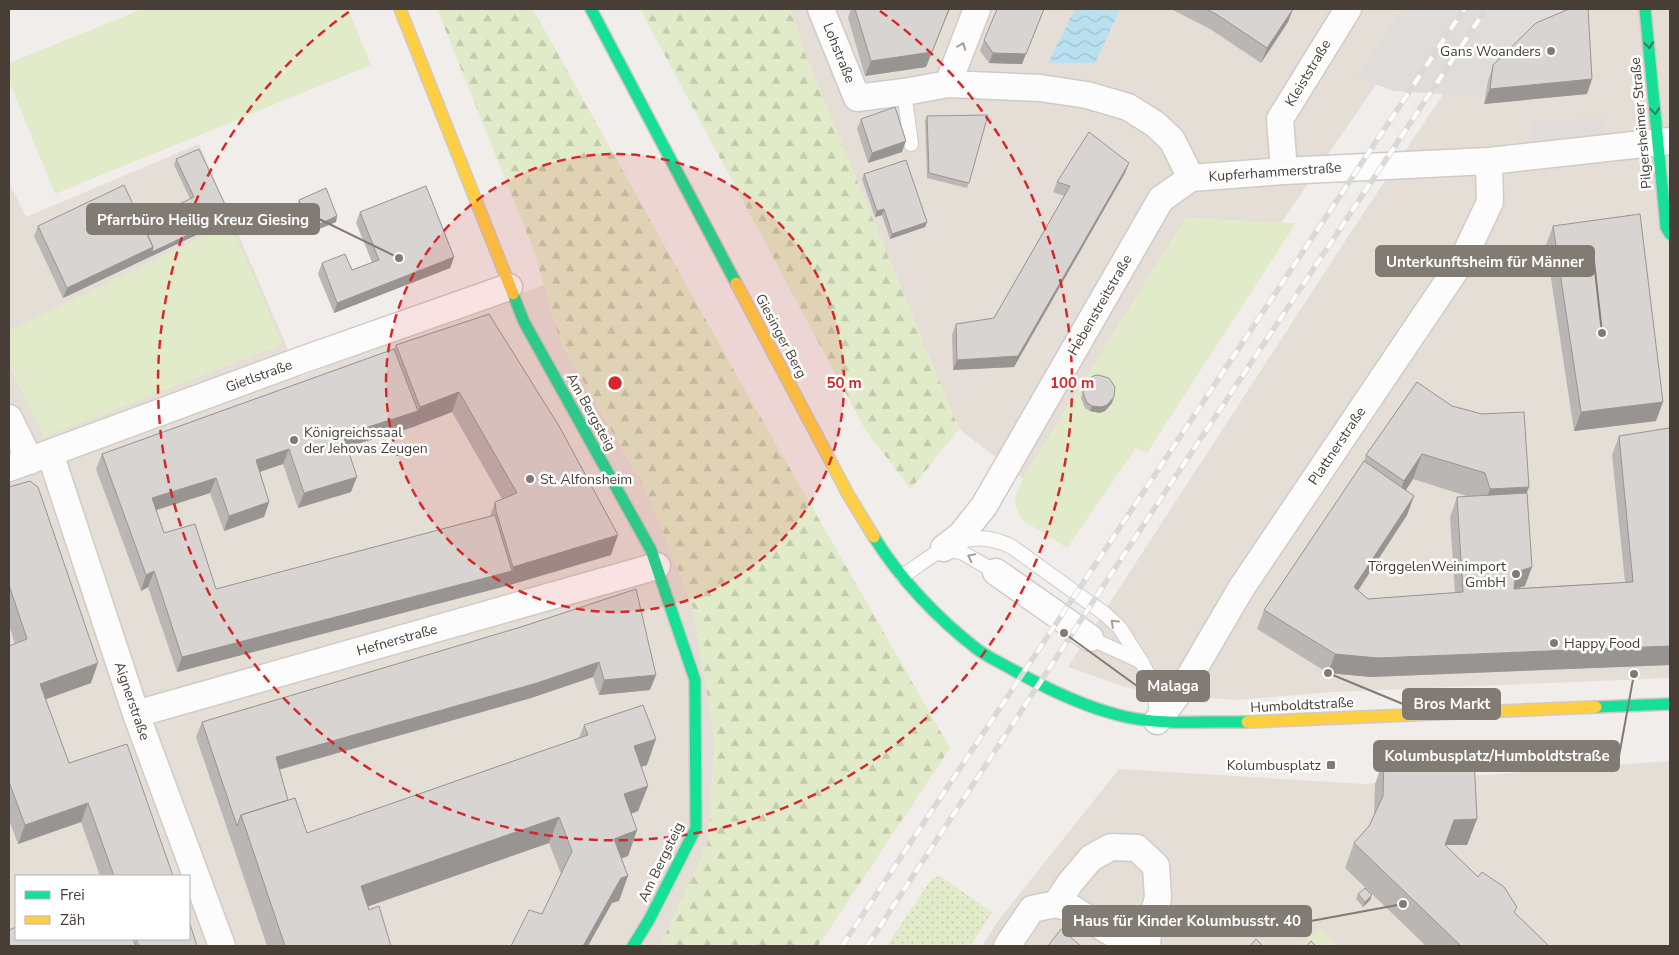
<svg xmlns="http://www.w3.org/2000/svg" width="1679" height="955" font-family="'Nunito Sans',sans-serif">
<defs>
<pattern id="forest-firs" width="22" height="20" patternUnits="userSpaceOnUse" patternTransform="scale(1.25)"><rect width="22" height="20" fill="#e2ebc9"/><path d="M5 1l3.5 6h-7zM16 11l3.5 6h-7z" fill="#c3cbad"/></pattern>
<pattern id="garden-dots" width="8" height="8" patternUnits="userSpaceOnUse" patternTransform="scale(1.25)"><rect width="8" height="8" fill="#e2ebc9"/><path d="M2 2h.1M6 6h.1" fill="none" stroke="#c3cbad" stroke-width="1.8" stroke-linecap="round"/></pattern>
<pattern id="water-waves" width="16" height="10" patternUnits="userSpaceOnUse" patternTransform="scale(1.25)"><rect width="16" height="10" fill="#b8e0f0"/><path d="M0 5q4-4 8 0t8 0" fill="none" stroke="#a0c1ce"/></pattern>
</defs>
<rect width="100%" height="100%" fill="#f0edea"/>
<path fill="#e5ded7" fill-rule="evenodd" d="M790,9h638l-147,214 -95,-5 -163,260 -64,-49 -152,-370z
M1500,9h170v669l-340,14 -92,8 -78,-5 -35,-8 -57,-20 279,-429z
M199,144l101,233 244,-92 17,58 86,149 45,112 23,137 -7,102 -48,103h-651v-763l17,34zM16,876h173v63h-173z
M1670,761v185h-688l15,-24 122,-153 245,15z"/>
<path fill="#e2ebc9" d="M142,9h206l23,56 -316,129 -46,-113v-18z
M1186,218l110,5 -149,230 -11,-5 -69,100 -46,-29 -7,-19 9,-22z
M230,223l53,121 -239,93 -35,-72v-34z
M1318,928l19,18h-36z"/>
<path fill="url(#forest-firs)" d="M437,9h96l208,374 209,365 -132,198h-158l48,-104 7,-101 -23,-137 -45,-112 -86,-149 -27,-92z
M640,9h150l17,50 152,370 -48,60 -45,-58z"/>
<path fill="url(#garden-dots)" d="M940,876l52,36 -22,34h-83l45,-68z"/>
<path fill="#e0dcda" d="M1402,9h153l-65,88 -96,-6 -38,-14z
M1605,117l1,21 -74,5 -2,-21z"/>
<path fill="url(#water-waves)" d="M1075,9h45l-25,54h-47z"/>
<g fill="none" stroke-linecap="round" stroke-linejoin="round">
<g stroke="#cfcbc7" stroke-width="16">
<path id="lane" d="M904,92l7,52
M944,548l19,5 33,19
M903,576c36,-25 65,-52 109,-29l93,67 15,14 22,35 12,22 3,34
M1090,638l52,24"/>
</g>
<g stroke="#cfcbc7" stroke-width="29">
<path id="street" d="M821,9l36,89 47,-6 44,-8 92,4 47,7 41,12 27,17 17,16 19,38
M948,84l29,-75
M1284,171l-4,-52 68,-110
M1191,178l93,-7 205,-10 181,-20
M9,418l21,43
M50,453l86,261 86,232
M9,468l290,-107 210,-74
M944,548l17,-13 23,-29 177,-307 30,-21
M996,572l94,66
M136,714l521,-148
M1157,721l27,-35 58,-99 221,-328 27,-57 -1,-41
M1056,904l14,-21 21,-25 20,-11 26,1 19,18 2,32 -10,34 -1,14
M1007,946l25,-37 24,-5 17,5 55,34 2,3"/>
</g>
<g stroke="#d0c9c1" stroke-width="14">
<path id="fast" d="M591,9l145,274
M1645,9l21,218 4,7
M513,294l11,28 127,228 44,130 1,148 -47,92 -16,26
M874,537c26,42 64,82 103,112 9,7 20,12 29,17 35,20 73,39 112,49 41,11 86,6 129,7
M1596,707l74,-3"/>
</g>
<g stroke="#d0c9c1" stroke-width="14">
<path id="slow" d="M400,9l113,285
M736,283l113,213 25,41
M1247,722l349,-15"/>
</g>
<use href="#lane" stroke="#fdfcfc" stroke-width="14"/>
<use href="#street" stroke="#fdfcfc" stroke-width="26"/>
<use href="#fast" stroke="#16e098" stroke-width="11"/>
<use href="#slow" stroke="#ffcf43" stroke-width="11"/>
<g stroke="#d9d9d8" stroke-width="5.5">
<path id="rail" d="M842,946l622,-937
M867,946l279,-425 340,-512"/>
</g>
<use href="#rail" stroke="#fff" stroke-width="4" stroke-dasharray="11" stroke-linecap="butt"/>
</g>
<path fill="#bab6b4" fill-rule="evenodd" d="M851,9h99l-24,58 -61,9 -17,-58z
M1171,9h122l-5,13 -27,41 -51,-34z
M984,40l38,24 -33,-1 -9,-12z
M1493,65l94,29 -103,10 4,-23z
M927,116l42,67 -2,5 -40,-10 -2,-57z
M861,119l41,33 -34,11 -11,-34z
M176,159l52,61 -165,78 -29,-62 4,-10 104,-4 48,-23 -16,-34z
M1125,173l-111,194 -61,3 -1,-35 4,-11 38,-6 70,-122 -11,-4 4,-10z
M864,174l63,48 -2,5 -35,12 -8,-24 -7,2 -13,-38z
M299,200l38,16 -1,6 -27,11 -12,-28z
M360,212l94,45 -4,11 -116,45 -16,-39 4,-11 30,7 20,-8 -16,-39z
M1553,226l103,195 -82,10 -28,-186z
M489,314l122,241 -105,31 -329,86 -29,-85 -7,4 -45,-122 6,-15 292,-105 2,-4zM452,412l50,87 -7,3 -5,14 -274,73 -52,-56 -8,-23 54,-17 14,38 40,-14 5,-15 -9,-30 23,-8 15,44 53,-16 -4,-45 66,-20z
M1417,382l110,111 -2,93 -7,2 107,-6 -13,-127 7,-19 51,229 -299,12 -43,-4 -71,-44 7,-19 100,-149 2,-6zM1413,479l57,18h-13l-7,20 5,76 -87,6 -10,-8 49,-76 7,-19 -8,-6z
M1085,383l27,20 -7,8 -5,2 -10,-2 -5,-3 -4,-10z
M9,487l82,196 -46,16 24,64 104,113h-73l-19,-54 -63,22 -9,-24v-174l6,-2 -6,-19z
M636,589l14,101 -51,5 -6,-18 -62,21 -252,72 9,30 19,33 272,-95 5,-13 63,40 -6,2 7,19 -10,25 -7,3 6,16 -9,26 -7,2 -2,43 -77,13 19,-40 -12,-31 -181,63 1,4 22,36h-124l-71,-209 6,-15 319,-95z
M1384,759l93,60 -10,26h-22l104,101h-123l-81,-78 9,-25 15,-17 5,-10 1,-32z
M1358,894l12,6 -7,7 -7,-8z
M16,939h173l8,7h-188z"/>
<path fill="#979492" d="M949,9l-23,58 -61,9 6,-15z
M1044,9l-22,55 -33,-1 4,-10z
M1293,9l-5,13 -27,41 6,-15z
M1592,79l-5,15 -103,10 6,-15z
M906,141l-4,11 -34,11 4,-10z
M1129,163l-4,10 -111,194 -61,3 4,-10 61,-4z
M884,209l-2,6 -7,2 2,-6z
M230,215l-2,5 -165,78 4,-10 86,-41z
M337,216l-1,6 -27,11 2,-5z
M927,222l-2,5 -35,12 2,-5z
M454,257l-4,11 -116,45 3,-10z
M459,392l-7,20 -39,15 -76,23 6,-15 75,-24 2,-4z
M1114,397l-2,6 -7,8 -5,2 -10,-2 2,-5z
M1663,402l-7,19 -82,10 7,-19z
M289,449l-6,15 -33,11 6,-15z
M1422,454l-9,25 -18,28 9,-26z
M357,477l-6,15 -53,16 6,-15z
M216,478l-6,15 -63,20 5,-15z
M1529,487l-9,25 -39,3 9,-26z
M1414,496l-7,19 -60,92 7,-20z
M269,502l-5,15 -40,14 5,-15z
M618,535l-7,20 -105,31 -329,86 5,-15 330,-86 1,-4z
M1532,567l-7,19 -17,5 8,-19z
M154,571l-6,16 -7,4 5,-16z
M1670,646v19l-299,12 -43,-4 7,-19z
M599,662l-6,15 -62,21 -261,74 6,-15z
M98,663l-7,20 -58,21 7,-20z
M656,675l-6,15 -51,5 5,-15z
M656,739l-9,26 -23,7 10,-26z
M648,786l-10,25 -24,9 10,-26z
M88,803l-7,19 -63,22 7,-19z
M559,817l-10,26 -197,69 9,-26z
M1477,819l-10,26h-23l10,-25z
M637,830l-9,26 -23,9 9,-26z
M628,876l-9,25 -7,2 -24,43h-5l38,-68z
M1372,895l-2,5 -7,7 2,-5z"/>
<path fill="#d8d4d1" stroke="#979492" d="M855,9h94l-17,43 -61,9z
M997,9h47l-18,45 -33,-1 -9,-13z
M1206,9h87l-26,39 -51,-34z
M1569,9h19l4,70 -102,10 3,-24 43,-42z
M895,107l11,34 -34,12 -11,-34z
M988,115l-19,68 -40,-10 -2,-57z
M1089,132l40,31 -111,193 -61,4 -1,-36 38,-6 76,-132 -13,-4z
M199,149l31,66 -78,37 1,-5 -11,-25 52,-25 -18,-38z
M906,160l21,62 -35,12 -8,-25 -7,2 -13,-37z
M124,185l29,62 -86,41 -29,-62z
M426,186l28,71 -117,46 -15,-40 23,-9 7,16 27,-10 -19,-48z
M326,188l11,28 -26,12 -12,-28z
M1640,214l23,188 -82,10 -28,-186z
M489,314l70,112 59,109 -105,32 -17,-56 -1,-9 22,-9 -58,-101 -39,15 -24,-62z
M394,349l24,62 -75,24 14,42 -53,16 -15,-44 -33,11 13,42 -40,14 -13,-38 -64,20 12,35 31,-9 21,65 279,-74 17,56 -330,86 -28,-86 -8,4 -44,-121z
M1098,375l11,3 6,9 -1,10 -7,8 -5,2 -10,-1 -5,-3 -4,-10 2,-10 8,-7z
M1417,382l35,24 30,8 42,-2 5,75 -39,2 -5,-16 -63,-19 -18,27 -38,-26z
M1669,428l1,5v213l-292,12 -43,-4 -71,-44 100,-149 50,35 -60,91 14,12 95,-7 -6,-95 70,-4 5,74 -16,5 -2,17 119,-7 -14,-146z
M30,481l8,6 60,176 -58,21 29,79 58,-19 46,132h-59l-26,-73 -63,22 -16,-43v-136l18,-7 -18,-54v-98z
M636,589l20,86 -52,5 -5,-18 -62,21 -261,74 12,43 -47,15 -4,11 -35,-104 319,-95z
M643,705l13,34 -22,7 14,40 -24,8 13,36 -23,9 14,37 -7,2 -38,68h-72l18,-36 13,4 30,-63 -13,-34 -198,69 8,24 10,-4 12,40h-106l-44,-131 54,-17 12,35 281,-98 -4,-10z
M1474,757l3,62 -23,1 -9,25 33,32 4,-5 22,15 13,20 -3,5 35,34h-88l-107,-103 15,-17 14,-30 1,-37z
M1365,888l7,7 -7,7 -7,-8z
M189,921l8,25h-58l-3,-7h53z
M16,927v12h117l3,7h-127v-16z
M1061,929l20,17h-33z
M1256,939l7,7h-13z
M1311,941l5,5h-10z"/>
<defs><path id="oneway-chevron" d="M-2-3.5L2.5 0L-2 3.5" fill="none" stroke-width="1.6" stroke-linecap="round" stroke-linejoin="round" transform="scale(1.25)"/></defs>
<g stroke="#337f5d">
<use href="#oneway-chevron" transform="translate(1649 45) rotate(85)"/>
<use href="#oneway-chevron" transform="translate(1655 111) rotate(85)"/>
</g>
<g stroke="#a29d98">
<use href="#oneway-chevron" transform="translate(962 46) rotate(-69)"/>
<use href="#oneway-chevron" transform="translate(971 557) rotate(-154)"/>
<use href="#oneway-chevron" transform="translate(1114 623) rotate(-136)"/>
</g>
<circle cx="615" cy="383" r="229" fill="#d62828" fill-opacity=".12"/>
<g fill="none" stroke="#d62828" stroke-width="2.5" stroke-dasharray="9 6">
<circle cx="615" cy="383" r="229"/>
<path d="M880 11A457 457 0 1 1 350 11"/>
</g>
<g fill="#827b74" stroke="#fff" stroke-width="2">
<circle cx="1551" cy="51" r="5"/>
<circle cx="294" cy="440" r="5"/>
<circle cx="530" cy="479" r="5"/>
<circle cx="1516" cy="574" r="5"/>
<circle cx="1554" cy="643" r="5"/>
<rect x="1326" y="760" width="10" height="10" rx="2.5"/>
</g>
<g text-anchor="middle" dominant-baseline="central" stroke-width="5" stroke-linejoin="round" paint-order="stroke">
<g font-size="14" fill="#473e35" stroke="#fff" text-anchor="end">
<text x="1541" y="51">Gans Woanders</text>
<text x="304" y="432" text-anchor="start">Königreichssaal<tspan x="304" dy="16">der Jehovas Zeugen</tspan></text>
<text x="540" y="479" text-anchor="start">St. Alfonsheim</text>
<text x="1506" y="566">TörggelenWeinimport<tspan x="1506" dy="16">GmbH</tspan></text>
<text x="1564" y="643" text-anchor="start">Happy Food</text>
<text x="1321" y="765">Kolumbusplatz</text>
</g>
<g font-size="14" fill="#473e35" stroke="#fff">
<text transform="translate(839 53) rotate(68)">Lohstraße</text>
<text transform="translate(1308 73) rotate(-59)">Kleiststraße</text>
<text transform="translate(1641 123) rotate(-95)">Pilgersheimer Straße</text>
<text transform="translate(1275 172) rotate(-4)">Kupferhammerstraße</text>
<text transform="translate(1100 305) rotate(-60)">Hebenstreitstraße</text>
<text transform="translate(781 336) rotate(62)">Giesinger Berg</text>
<text transform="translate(259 376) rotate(-20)">Gietlstraße</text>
<text transform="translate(591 412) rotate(61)">Am Bergsteig</text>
<text transform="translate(1337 446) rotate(-56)">Plattnerstraße</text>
<text transform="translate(397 640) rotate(-16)">Hefnerstraße</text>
<text transform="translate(132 701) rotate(71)">Aignerstraße</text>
<text transform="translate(1302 705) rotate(-3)">Humboldtstraße</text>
<text transform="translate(661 862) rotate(-64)">Am Bergsteig</text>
</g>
</g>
<circle cx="615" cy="383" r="8" fill="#d62828" stroke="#fff" stroke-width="2.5"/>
<g font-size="15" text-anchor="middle" font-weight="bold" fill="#d62828" stroke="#fff" stroke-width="5" stroke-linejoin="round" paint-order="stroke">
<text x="844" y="388">50 m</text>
<text x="1072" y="388">100 m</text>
</g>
<path fill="none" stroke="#827b74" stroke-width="2" d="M399 258L319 219M1602 333L1594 261M1064 633L1137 686M1328 673L1403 704M1634 674L1619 756M1403 904L1311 921"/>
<g fill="#827b74" stroke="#fff" stroke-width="2">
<circle cx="399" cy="258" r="5"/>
<circle cx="1602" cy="333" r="5"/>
<circle cx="1064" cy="633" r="5"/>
<circle cx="1328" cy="673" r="5"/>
<circle cx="1634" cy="674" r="5"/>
<circle cx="1403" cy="904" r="5"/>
</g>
<g fill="#827b74" stroke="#827b74" stroke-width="2">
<rect x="87" y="204" width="232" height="30" rx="5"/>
<rect x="1376" y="246" width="218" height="30" rx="5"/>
<rect x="1137" y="671" width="72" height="30" rx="5"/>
<rect x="1403" y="689" width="97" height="30" rx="5"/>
<rect x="1374" y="741" width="245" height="30" rx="5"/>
<rect x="1063" y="906" width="248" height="30" rx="5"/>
</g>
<g font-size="15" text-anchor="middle" font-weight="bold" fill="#fff">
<text x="203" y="225">Pfarrbüro Heilig Kreuz Giesing</text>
<text x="1485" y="267">Unterkunftsheim für Männer</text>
<text x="1173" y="691">Malaga</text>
<text x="1452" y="709">Bros Markt</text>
<text x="1497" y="761">Kolumbusplatz/Humboldtstraße</text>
<text x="1187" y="926">Haus für Kinder Kolumbusstr. 40</text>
</g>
<rect width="1679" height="955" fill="none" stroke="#473e35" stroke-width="20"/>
<rect x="15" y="875" width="175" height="65" fill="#ffffff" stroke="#b5b2ae"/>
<rect x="25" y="891" width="25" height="8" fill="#16e098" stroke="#b5b2ae"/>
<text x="60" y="900" font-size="15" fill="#473e35">Frei</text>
<rect x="25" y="916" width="25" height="8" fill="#ffcf43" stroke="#b5b2ae"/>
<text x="60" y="925" font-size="15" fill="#473e35">Zäh</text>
</svg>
